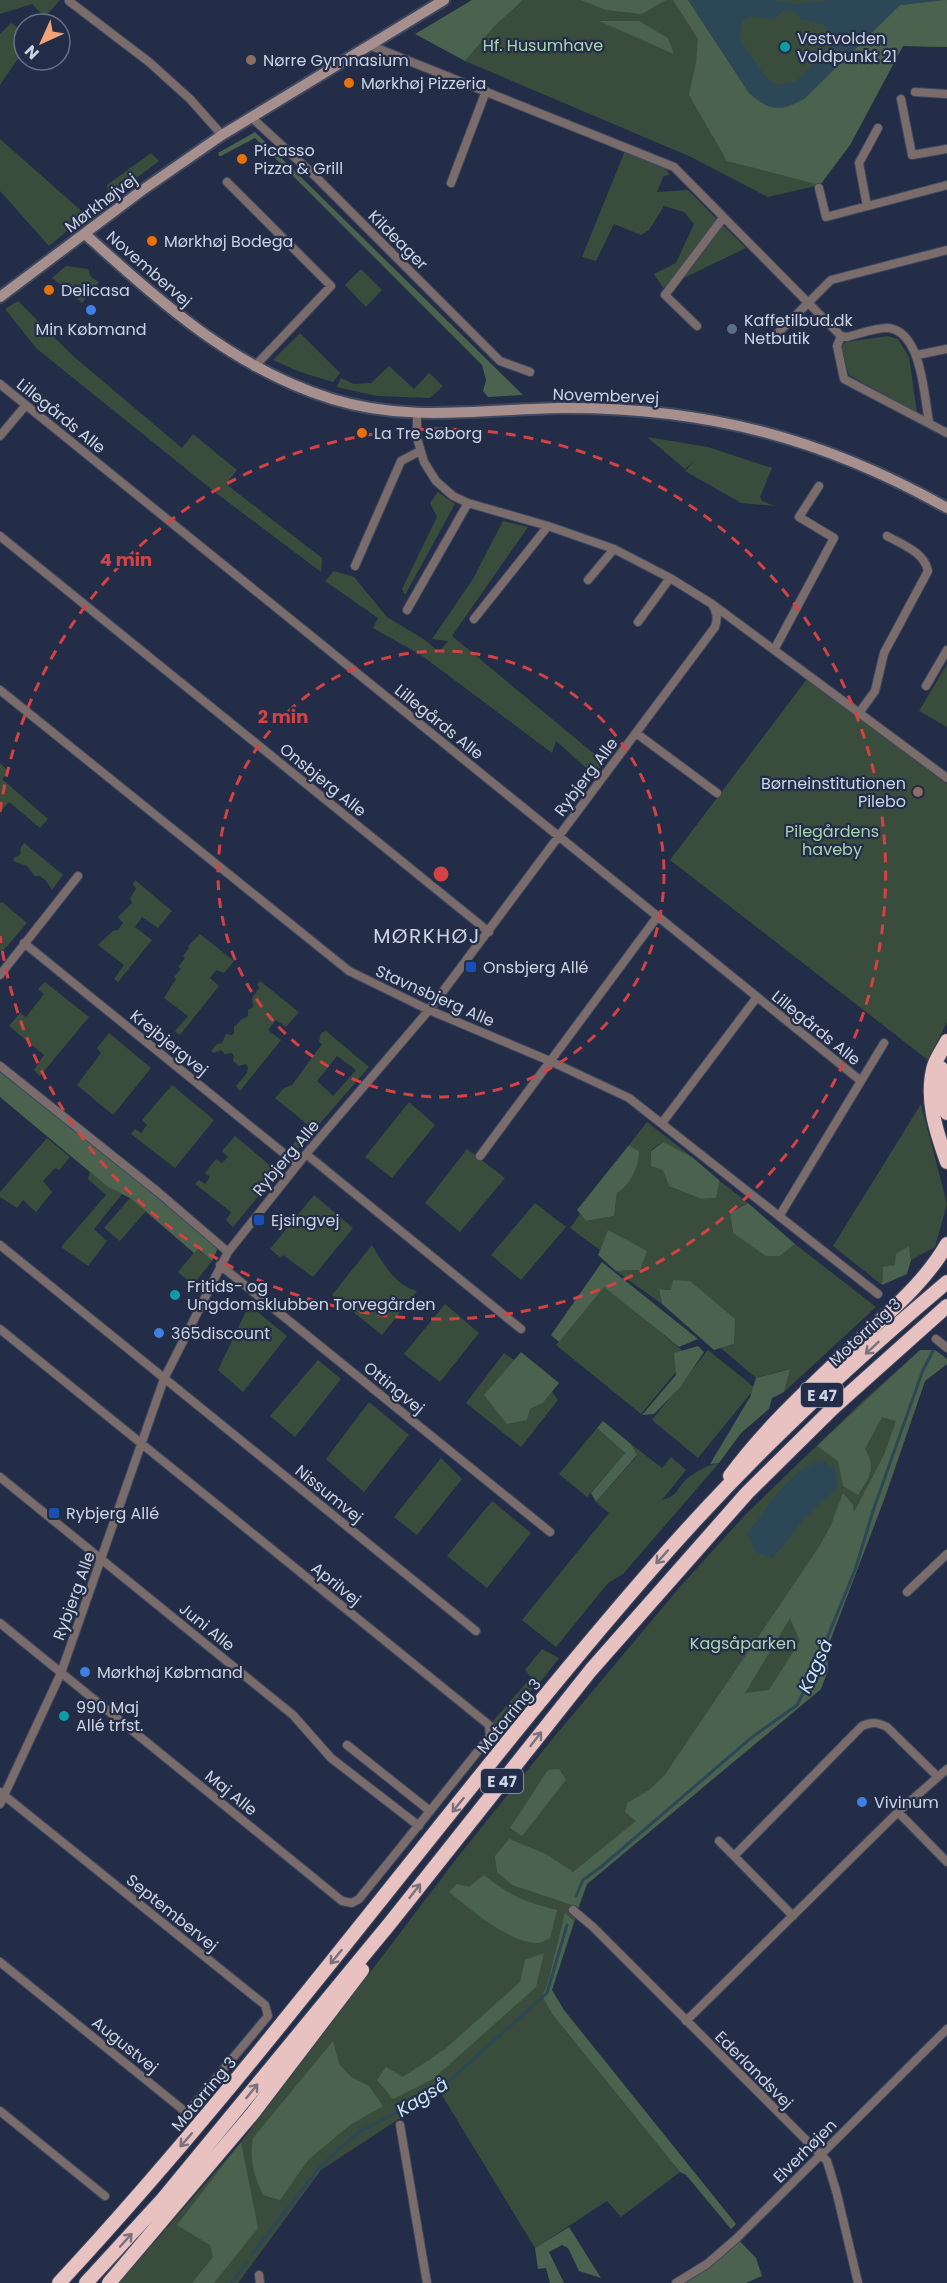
<svg xmlns="http://www.w3.org/2000/svg" width="947" height="2283" font-family="Poppins,sans-serif">
<rect width="100%" height="100%" fill="#232d47"/>
<path fill="#3a4d3c" fill-rule="evenodd" d="M0,0h60l-15,17 -13,-13 -32,10z
M523,0h424v47l-44,-1 -53,99 -30,40 -52,12 -77,-40 -226,-96 29,-34z
M11,23l13,9v18l-24,35v-51z
M0,139l86,76 -37,31 -49,-55z
M625,151l38,16 7,7 -7,3 -6,15 31,-2 58,58 -83,40 -9,-14 22,-11 18,-39 -10,-12 -20,-6 -15,24 -8,5 -27,-11 -18,37 -14,-4z
M151,153l8,8 -49,37 -3,-13z
M66,266l22,3 3,8 8,5 -17,21 -30,-25z
M361,269l21,21 -16,17 -21,-22z
M18,301l54,54 110,93 11,-14 44,36 -11,14 96,74 -1,14 -105,-79 -180,-145 -31,-39z
M300,333l40,40 -7,9 -33,-10 -27,-12z
M888,336l10,3 11,18 8,56 -68,-38 -8,-29 5,-4z
M389,366l25,23 15,-16 14,13 -13,12 -53,-2 -40,-9 4,-9 13,6 17,-1z
M647,437l61,10 64,21 -12,29 2,4 13,5 -34,-3 -56,-32 10,-11 -10,9z
M438,492l17,12 -50,91 -3,-6 35,-72 -7,-14z
M503,521l25,6 -76,109 152,126 -10,13 -38,-34 -4,12 -131,-98 -48,-27 5,-10 -53,-37 9,-10 20,6 33,40 38,23 14,12 9,-11 -16,-2 41,-60z
M947,664v63l-28,-16z
M807,679l140,105v238l-19,38 -258,-200z
M0,763l9,9 -7,7 46,40 -8,9 -31,-26 -9,10z
M24,843l39,32 -11,15 -6,-9 -6,-5h-5l-8,-10 -14,-5 1,-3 6,-3 1,-8z
M135,880l37,31 -14,17 -16,-11 -7,10 17,13 -34,42 -4,-3 10,-14 -26,-20 15,-14 5,-1 5,-7 -5,-6 14,-14 -2,-5 6,-9 -3,-5z
M2,902l25,21 -25,29 -2,-2v-47z
M200,934l34,27 -10,12 -8,-3 -6,8 9,8 -39,49 -5,-4 13,-15 -24,-18 12,-19 -2,-2 7,-8 -3,-2 7,-9 -2,-2 6,-8 -1,-2z
M260,981l39,31 -13,15 -10,-7 -8,10 13,10 -41,51 -4,-5 11,-13 1,-6 -2,-3 -7,2 -6,-5 1,-5 -2,-3 -7,1 -4,-4 -7,3 -3,-2 6,-7 5,-1 4,-9 6,1 2,-2v-6l7,-7 7,-4v-6l5,-3 -1,-9 7,-10 -2,-4z
M45,982l44,35 -49,59 -6,-6 10,-15 -35,-29 11,-13 6,4 18,-23 -6,-5z
M326,1031l43,36 -73,84 -6,-3 18,-23 -33,-27 9,-10 8,-3 30,-41 -3,-2 2,-9zM337,1056l19,14 -23,26 -16,-15z
M109,1033l42,35 -38,47 -36,-30 24,-32 -4,-5z
M172,1085l42,35 -39,48 -44,-34 4,-5 6,4 6,-8 -5,-5z
M409,1102l26,23 -43,53 -27,-21z
M921,1104l26,100 -12,43 -24,13 -2,-13 -14,18 -12,3 -1,17 -49,-39z
M647,1122l45,35 -30,-15 -11,8 12,20 39,29 14,-1 4,-17 28,22 -18,9 3,21 47,23 15,-12 81,63 -92,85 5,-23 -33,9 -35,-30 13,-4 -63,-54 -12,-1 3,15 -46,-33 24,-1 -32,-39 -8,19 -30,-22 10,-14 6,7 28,-5 3,-23 22,-42 -10,-6z
M235,1136l43,36 -45,55 -7,-7 5,-8 -36,-28 4,-4 6,4 5,-7 -5,-4 11,-14 6,4 6,-6 -6,-6z
M47,1138l23,19 -11,13 -4,-2 -12,13 9,11 -16,20 -13,-12 -6,8 -17,-11v-5z
M467,1149l38,29 -45,54 -35,-29z
M90,1172l18,15 14,7 -28,35 13,12 -19,25 -27,-19 45,-52 -18,-16z
M314,1195l39,33 -40,49 -30,-22 -2,3 -11,-9z
M130,1198l16,13 -26,30 -16,-13z
M535,1203l31,24 -45,53 -30,-25z
M372,1245c11,19 23,40 45,46l-35,44 -50,-40z
M197,1249l15,12 -19,24 -15,-13z
M604,1286l85,70 -48,58 -85,-69z
M445,1304l34,29 -39,49 -36,-28z
M249,1305l38,31 -44,56 -25,-22z
M708,1350l47,38 -57,70 -46,-38z
M920,1350h15l12,9v5l-22,17 -40,116 -58,152 1,21 -7,19 -234,195 -35,106 -10,6 10,18 128,158 -59,45 -14,-16 -72,47 -95,-156 -119,78 -83,113h-119l122,-141 219,-288 95,-118 124,-148 66,-73 118,-114z
M504,1353l10,7 -29,35 45,14 13,-6 9,-11 6,8 -37,47 -55,-44z
M318,1360l23,19 -46,58 -25,-21z
M369,1402l40,33 -45,57 -38,-33z
M597,1428l28,25 -38,44 -28,-23z
M631,1444l31,24 9,-11 15,13 -24,30c17,-4 14,-12 26,-22 8,-7 20,-13 31,-15l-96,111 -15,9 -52,64 -34,-27 87,-107 -13,-11 41,-46z
M441,1458l21,21 -45,56 -23,-18z
M492,1501l39,32 -44,55 -40,-32z
M542,1649l17,9 -21,27 -13,-15z
M527,1682l6,7 -40,49v-17z"/>
<path fill="#4b624e" fill-rule="evenodd" d="M472,0h51l-29,27 -29,34 -50,-27z
M581,0h85l-24,14 -36,-4z
M673,0h15l61,93 55,6 96,-94 47,-5v47l-44,-1 -53,99 -30,40 -93,-24 -38,-66 7,-32 2,-24z
M599,21h40l29,17 6,16z
M255,132l268,263 -35,2 -5,-6 3,-11 -4,-15 -227,-227 -34,18h-2l-1,-3z
M0,1070l63,49 155,129 -6,13 -14,-12 -4,4 -64,-55 -22,-11 -108,-90z
M663,1142l29,15 28,24 -4,17 -14,1 -33,-13 -6,-16 -12,-4v-15z
M629,1145l10,6c-1,17 -8,33 -22,42l-3,23 -28,5 -9,-11z
M748,1203l47,41 -15,12h-14l-33,-23 -3,-20z
M608,1230l39,21 -7,19 -24,1 -18,-16z
M909,1246l2,14 -4,14 -25,11 1,-18 12,-2 1,-11z
M602,1262l96,77 -19,8 -75,-60 -45,55 -8,-7z
M673,1280l17,1 45,38 -1,25 -20,6 -52,-46 -3,-15 12,1z
M698,1346l6,6 -23,34 -27,28 -12,1 34,-40 -2,-22z
M920,1350h15l12,9v5l-22,17 -40,116 -58,152 1,21 -7,19 -234,195 -9,23 -66,-22 -15,-13 -2,-16 14,-17 37,15 27,18 63,-51 -11,-9 2,-9 22,-13 15,-14 155,-229 12,-22 12,-32 10,12 1,7 30,-57 12,-34 -14,-4 -17,32c12,20 4,28 -7,46l-15,-9 -5,-25 -21,-15zM790,1618l10,23 -31,49 -24,3z
M521,1352l38,31 -16,20 -13,6 -3,11 -20,4 -23,-29z
M790,1369l-6,23 -12,6 -3,11 -28,24 -22,30 -9,1 40,-67 6,-19z
M603,1421l28,23 6,11 -41,47 -5,-9 34,-40 -28,-25z
M559,1769l7,11 -44,56 -12,-8 38,-58z
M484,1875c28,22 39,26 73,35l-7,28c-4,2 -9,5 -13,5 -29,-1 -66,-33 -88,-51l8,-8 12,3z
M565,1913l9,8 -22,69 12,20 172,214 -5,5 -45,-54 -6,-3 -128,-158 -10,-18 5,-10z
M544,1953l-8,34 -103,92 -40,20 -16,-19 9,-13 17,10 42,-28 75,-67 5,-22z
M333,2041l6,23 12,13 18,9 14,20 -33,19 -41,34 -29,41 -17,-5c-9,-19 -14,-36 -10,-57z
M241,2142l17,86 -44,55h-22l21,-26 -3,-12 -33,-20z
M569,2227l32,51 -22,-7 -11,-23 -6,-3 -13,7 15,31h-14l-4,-15 -8,1 -3,-21z
M737,2238l19,20 6,18 -16,7h-71z"/>
<path fill="#2c4857" fill-rule="evenodd" d="M688,0h85l24,4 33,-4h113l-43,5 -96,94c-23,13 -35,12 -55,-6zM783,11h12l6,9 22,4 8,12v10l-36,36 -17,3 -10,-5 -28,-40v-11l3,-9 9,-4 22,3z
M823,1460l12,9 2,19 -34,32 -30,38 -18,-6 -8,-18c21,-27 42,-65 76,-74z"/>
<g fill="none" stroke-linecap="round" stroke-linejoin="round">
<path stroke="#2c4857" stroke-width="3" d="M576,1896l7,-16 18,-13 150,-129 46,-33 25,-48 6,-21 27,-66 19,-62 49,-138 10,-19
M252,2254l68,-87 36,-33 83,-44 108,-97 20,-68
M231,2283l16,-20"/>
<g stroke="#3e4860" stroke-width="10">
<path id="street" d="M69,1l80,61 41,37 32,36
M369,45l305,122 167,169 6,1c12,-3 30,-10 42,-9 33,5 35,68 40,94
M915,92l32,2
M901,99l11,56 35,-6
M251,117l64,59 185,185 30,11
M227,182l104,104 -77,81
M451,183l35,-92
M819,188l7,29 121,-32
M867,206l-8,-43 19,-35
M697,326l-32,-31 58,-77
M841,336l-4,10 7,33 103,54
M767,338l11,-5 53,-53 116,-30
M917,355l30,-6
M0,384l861,697
M417,414v24l7,24 12,19 17,15 15,7 80,23 66,23 56,29 42,26 235,174
M0,436l26,-31
M0,536l489,396
M355,566l46,-105 19,-10
M588,580l26,-31
M407,610l61,-107
M474,619l74,-93
M638,622l32,-44
M774,650l60,-112 -35,-21 20,-31
M926,686l21,-36
M0,690l349,281 80,39 121,51 79,37 249,196
M859,713l16,-22 9,-38 44,-82c-4,-19 -25,-26 -41,-35
M636,733l81,60
M24,943l273,221
M0,975l78,-99
M0,1066l158,126 70,60
M662,1123l95,-126
M306,1154l215,175
M480,1156l177,-239
M780,1215l104,-172
M0,1245l476,386
M220,1265l330,267
M0,1329l489,396 1,11 -60,75 -83,-66
M936,1339l11,9
M0,1477l293,238 38,43 88,68
M907,1592l40,-38
M0,1623l342,278 10,2 7,-4 71,-88
M0,1792l265,213 3,11 -81,97 -187,-151
M0,1804l61,-131 103,-294 64,-127 78,-98 123,-144 286,-383c3,-9 2,-15 -3,-23
M898,1812l49,50
M719,1841l15,15
M573,1910l20,17 234,234 10,33 21,89
M793,1916l-59,-60 128,-130c10,-4 15,-4 25,1l51,50
M686,2021l212,-209 49,-43
M0,2111l105,85
M400,2125l27,158
M259,2275l1,8
M676,2283l31,-19 30,-26 210,-209"/>
</g>
<g stroke="#3e4860" stroke-width="14">
<path id="secondary" d="M85,234c77,69 146,133 247,165 77,24 151,10 229,9 143,-1 262,30 386,100
M0,297l141,-106 81,-56 222,-135"/>
</g>
<g stroke="#3e4860" stroke-width="16">
<path id="highway" d="M947,1041c-4,8 -10,16 -13,25 -9,32 2,65 13,96
M941,1068l1,30 5,15
M730,1476c38,-52 90,-98 137,-143 29,-27 60,-54 80,-89
M59,2283c208,-224 385,-474 585,-705 90,-105 197,-207 303,-296
M86,2283l77,-84 228,-277 200,-252 156,-177 86,-85 114,-102
M109,2283l144,-170 109,-143"/>
</g>
<use href="#street" stroke="#7b6c6c" stroke-width="8"/>
<use href="#secondary" stroke="#a78f8e" stroke-width="10"/>
<use href="#highway" stroke="#e7c2c1" stroke-width="14"/>
</g>
<defs><path id="oneway-shaft" d="M-6 0H5M1.5-3L5.5 0L1.5 3" fill="none" stroke-width="1.6" stroke-linecap="round" stroke-linejoin="round" transform="scale(1.5)"/></defs>
<g stroke="#7b707e">
<use href="#oneway-shaft" transform="translate(872 1348) rotate(137)"/>
<use href="#oneway-shaft" transform="translate(662 1557) rotate(132)"/>
<use href="#oneway-shaft" transform="translate(536 1739) rotate(-52)"/>
<use href="#oneway-shaft" transform="translate(458 1805) rotate(129)"/>
<use href="#oneway-shaft" transform="translate(415 1891) rotate(-52)"/>
<use href="#oneway-shaft" transform="translate(336 1957) rotate(129)"/>
<use href="#oneway-shaft" transform="translate(252 2091) rotate(-51)"/>
<use href="#oneway-shaft" transform="translate(186 2140) rotate(131)"/>
<use href="#oneway-shaft" transform="translate(126 2240) rotate(-48)"/>
</g>
<g fill="none" stroke="#d44244" stroke-width="3" stroke-dasharray="10 8">
<circle cx="441" cy="874" r="223"/>
<path d="M0 812A445 445 0 1 1 0 936"/>
</g>
<g fill="#0f9aa8" stroke="#232d47" stroke-width="2">
<circle cx="785" cy="47" r="6"/>
<circle cx="175" cy="1295" r="6"/>
<circle cx="64" cy="1716" r="6"/>
</g>
<g fill="#8d6e63" stroke="#232d47" stroke-width="2">
<circle cx="251" cy="60" r="6"/>
<circle cx="918" cy="792" r="6"/>
</g>
<g fill="#e8710a" stroke="#232d47" stroke-width="2">
<circle cx="349" cy="83" r="6"/>
<circle cx="242" cy="159" r="6"/>
<circle cx="152" cy="241" r="6"/>
<circle cx="49" cy="290" r="6"/>
<circle cx="362" cy="433" r="6"/>
</g>
<g fill="#3f7fe0" stroke="#232d47" stroke-width="2">
<circle cx="91" cy="310" r="6"/>
<circle cx="159" cy="1333" r="6"/>
<circle cx="85" cy="1672" r="6"/>
<circle cx="862" cy="1802" r="6"/>
</g>
<circle fill="#5c6f8a" stroke="#232d47" stroke-width="2" cx="732" cy="329" r="6"/>
<g fill="#1a4fb4" stroke="#232d47" stroke-width="2">
<rect x="465" y="961" width="12" height="12" rx="3"/>
<rect x="253" y="1214" width="12" height="12" rx="3"/>
<rect x="48" y="1507" width="12" height="12" rx="3"/>
</g>
<g text-anchor="middle" dominant-baseline="central" stroke-width="4.5" stroke-linejoin="round" paint-order="stroke">
<g fill="#232d47" stroke="#99a2b5" stroke-width="1.5">
<rect x="801" y="1383" width="42" height="24" rx="4.5"/>
<rect x="481" y="1769" width="42" height="24" rx="4.5"/>
</g>
<g font-size="15" font-weight="bold" fill="#ccd4e4">
<text x="822" y="1395">E 47</text>
<text x="502" y="1781">E 47</text>
</g>
<g font-size="16" fill="#ccd4e4" stroke="#232d47" text-anchor="start">
<text x="797" y="38">Vestvolden<tspan x="797" dy="18">Voldpunkt 21</tspan></text>
<text x="263" y="60">Nørre Gymnasium</text>
<text x="361" y="83">Mørkhøj Pizzeria</text>
<text x="254" y="150">Picasso<tspan x="254" dy="18">Pizza &amp; Grill</tspan></text>
<text x="164" y="241">Mørkhøj Bodega</text>
<text x="61" y="290">Delicasa</text>
<text x="744" y="320">Kaffetilbud.dk<tspan x="744" dy="18">Netbutik</tspan></text>
<text x="91" y="329" text-anchor="middle">Min Købmand</text>
<text x="374" y="433">La Tre Søborg</text>
<text x="906" y="783" text-anchor="end">Børneinstitutionen<tspan x="906" dy="18">Pilebo</tspan></text>
<text x="483" y="967">Onsbjerg Allé</text>
<text x="271" y="1220">Ejsingvej</text>
<text x="187" y="1286">Fritids- og<tspan x="187" dy="18">Ungdomsklubben Torvegården</tspan></text>
<text x="171" y="1333">365discount</text>
<text x="66" y="1513">Rybjerg Allé</text>
<text x="97" y="1672">Mørkhøj Købmand</text>
<text x="76" y="1707">990 Maj<tspan x="76" dy="18">Allé trfst.</tspan></text>
<text x="874" y="1802">Vivinum</text>
</g>
<g font-size="16" fill="#a9d6af" stroke="#232d47">
<text x="543" y="45">Hf. Husumhave</text>
<text x="832" y="831">Pilegårdens<tspan x="832" dy="18">haveby</tspan></text>
<text x="743" y="1643">Kagsåparken</text>
</g>
<g font-size="16" fill="#ccd4e4" stroke="#232d47">
<text transform="translate(101 203) rotate(-37)">Mørkhøjvej</text>
<text transform="translate(398 240) rotate(45)">Kildeager</text>
<text transform="translate(149 269) rotate(41)">Novembervej</text>
<text transform="translate(606 396) rotate(2)">Novembervej</text>
<text transform="translate(61 416) rotate(39)">Lillegårds Alle</text>
<text transform="translate(439 722) rotate(39)">Lillegårds Alle</text>
<text transform="translate(586 777) rotate(-53)">Rybjerg Alle</text>
<text transform="translate(323 780) rotate(39)">Onsbjerg Alle</text>
<text transform="translate(435 996) rotate(24)">Stavnsbjerg Alle</text>
<text transform="translate(816 1028) rotate(39)">Lillegårds Alle</text>
<text transform="translate(169 1043) rotate(39)">Krejbjergvej</text>
<text transform="translate(286 1158) rotate(-50)">Rybjerg Alle</text>
<text transform="translate(865 1332) rotate(-43)">Motorring 3</text>
<text transform="translate(394 1388) rotate(39)">Ottingvej</text>
<text transform="translate(329 1494) rotate(39)">Nissumvej</text>
<text transform="translate(336 1584) rotate(39)">Aprilvej</text>
<text transform="translate(74 1596) rotate(-70)">Rybjerg Alle</text>
<text transform="translate(207 1627) rotate(39)">Juni Alle</text>
<text transform="translate(509 1716) rotate(-51)">Motorring 3</text>
<text transform="translate(231 1793) rotate(39)">Maj Alle</text>
<text transform="translate(172 1913) rotate(39)">Septembervej</text>
<text transform="translate(125 2045) rotate(39)">Augustvej</text>
<text transform="translate(754 2070) rotate(45)">Ederlandsvej</text>
<text transform="translate(204 2094) rotate(-50)">Motorring 3</text>
<text transform="translate(805 2151) rotate(-45)">Elverhøjen</text>
</g>
<g font-size="18" font-style="italic" fill="#c4e5f8" stroke="#232d47">
<text transform="translate(815 1666) rotate(-65)">Kagså</text>
<text transform="translate(422 2097) rotate(-32)">Kagså</text>
</g>
<g font-size="20" letter-spacing="1.5" fill="#ccd4e4" stroke="#232d47">
<text x="427" y="936">MØRKHØJ</text>
</g>
</g>
<circle cx="441" cy="874" r="9" fill="#d44244" stroke="#232d47" stroke-width="3"/>
<g font-size="18" text-anchor="middle" font-weight="bold" fill="#d44244" stroke="#232d47" stroke-width="4.5" stroke-linejoin="round" paint-order="stroke">
<text x="126" y="566">4 min</text>
<text x="283" y="723">2 min</text>
</g>
<g transform="translate(42 42) rotate(225)"><circle r="28" fill="#232d47" stroke="#677086" stroke-width="1.5"/>
<path d="M0-4.5L10 22L0 15L-10 22Z" fill="#f0a378"/>
<text y="-9" font-size="16" font-weight="bold" text-anchor="middle" fill="#ccd4e4">N</text>
</g>
</svg>
